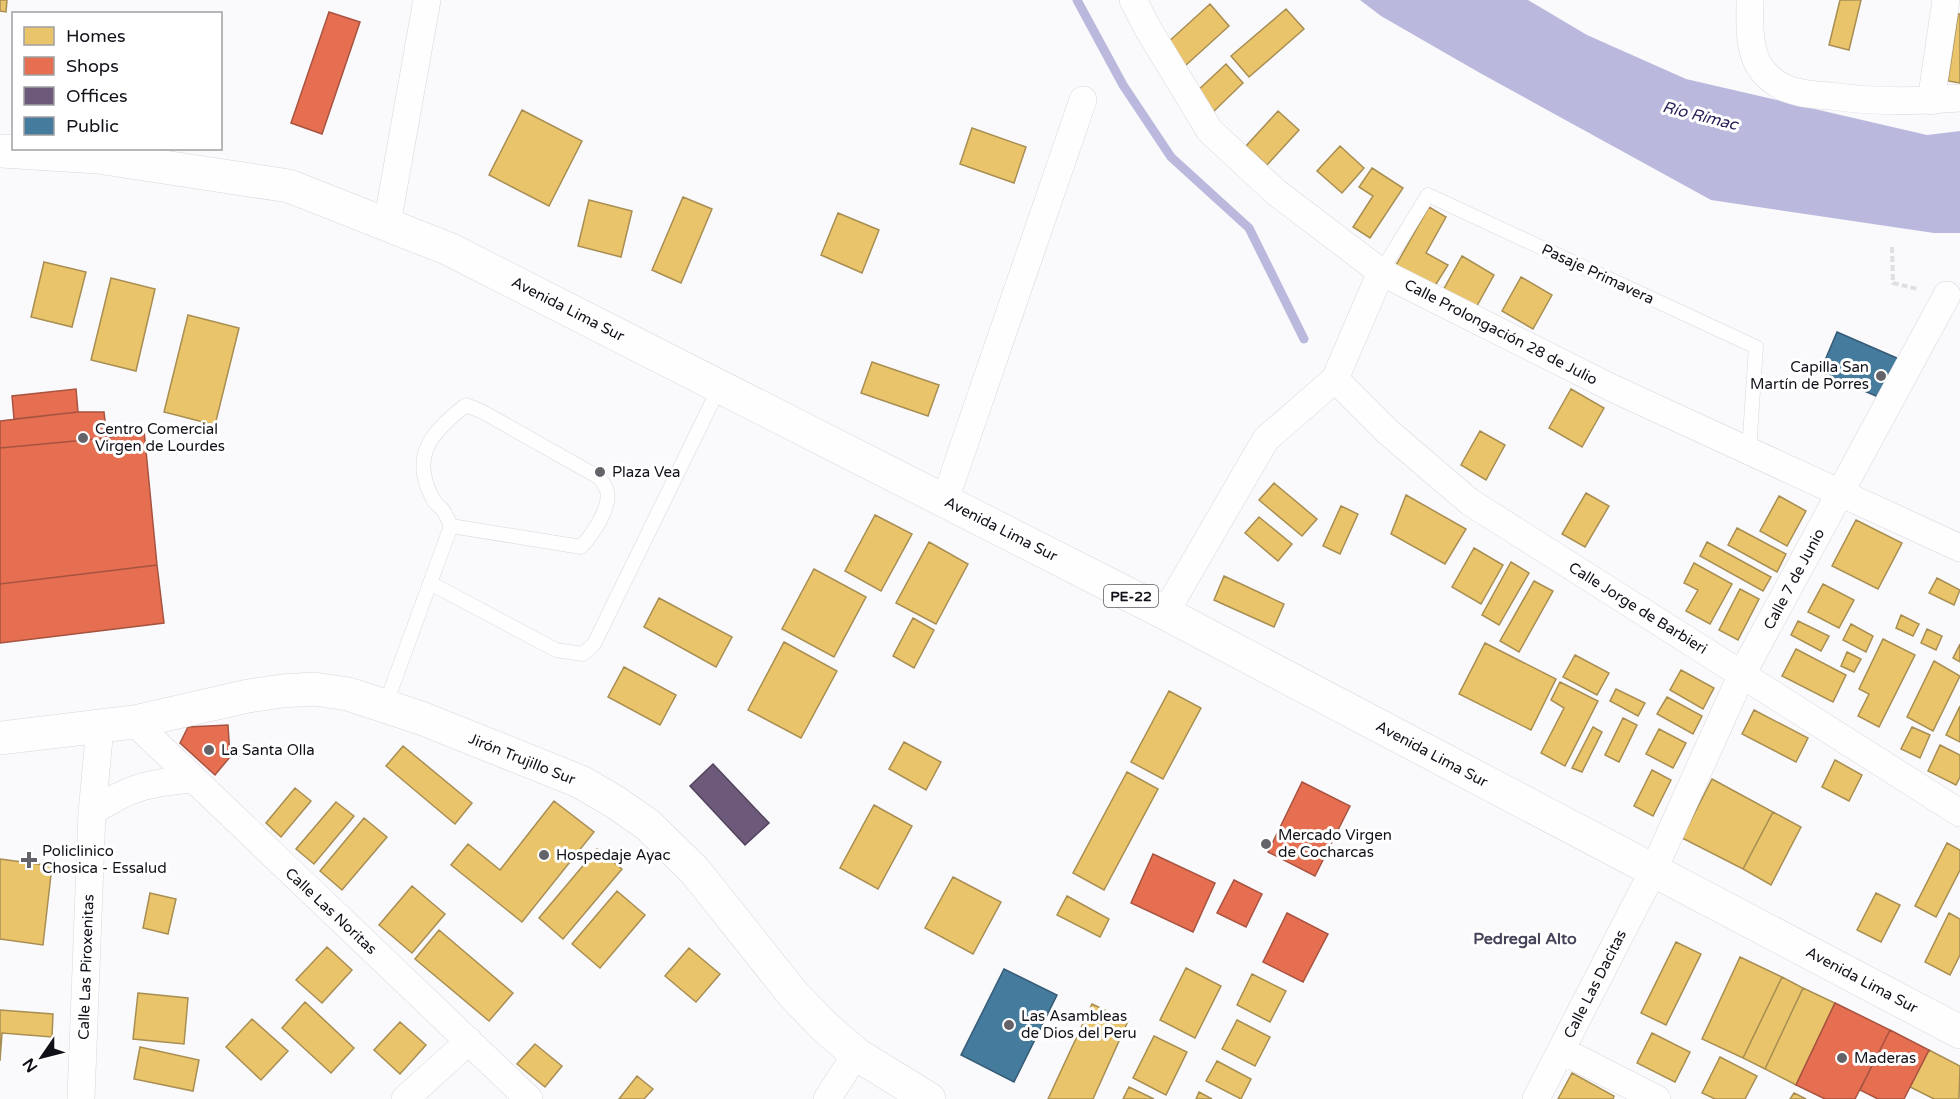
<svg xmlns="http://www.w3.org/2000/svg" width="1960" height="1099" font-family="'Varela Round',sans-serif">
<rect width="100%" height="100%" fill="#fafafd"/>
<path fill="#bab8dc" d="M1360,0h168l59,35 99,44 241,56 33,-4v102h-26l-223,-33 -231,-127 -99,-57z"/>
<path fill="#e9c46a" stroke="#a88e52" stroke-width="1.5" d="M0,0h7l-1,12 -6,-1z
M1840,0h21l-12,50 -20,-5z
M1210,4l19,22 -44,40 -19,-22z
M1286,9l18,20 -55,48 -18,-21z
M1958,14h2v69l-12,-2z
M1226,64l17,19 -30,29 -18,-19z
M522,110l60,31 -33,65 -60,-31z
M1278,111l21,19 -32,35 -21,-19z
M972,128l54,19 -12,36 -54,-19z
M1340,146l24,22 -22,25 -25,-22z
M1372,168l31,20 -33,50 -17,-11 20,-31 -14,-9z
M683,197l29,12 -31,74 -29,-13z
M589,200l43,11 -11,46 -43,-11z
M1429,207l17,10 -20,36 22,12 -15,24 -38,-22z
M838,213l41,17 -17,43 -41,-18z
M1462,256l32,19 -21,38 -32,-19z
M44,262l42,10 -14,55 -41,-10z
M1521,277l31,18 -19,34 -31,-18z
M111,278l44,11 -19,82 -45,-11z
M188,315l51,13 -24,97 -51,-13z
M872,362l67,23 -11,31 -67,-23z
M1571,389l33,19 -22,39 -33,-19z
M1480,431l25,14 -19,35 -25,-15z
M1274,483l43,36 -15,17 -43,-36z
M1586,493l23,13 -24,41 -23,-13z
M1406,495l60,34 -21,35 -54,-30z
M1779,496l27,15 -19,35 -27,-15z
M1341,506l17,8 -18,40 -17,-8z
M875,515l37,19 -31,57 -36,-20z
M1259,517l33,27 -14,17 -33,-28z
M1856,520l46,23 -24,46 -46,-23z
M1737,528l49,26 -9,18 -49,-27z
M929,542l39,22 -32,60 -40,-21z
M1707,542l64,35 -8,14 -63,-35z
M1474,548l29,17 -22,39 -29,-17z
M1511,562l18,11 -30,52 -17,-10z
M1694,563l38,21 -22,40 -24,-13 12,-21 -14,-7z
M814,569l52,28 -32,60 -52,-28z
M1224,576l60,28 -10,23 -60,-27z
M1937,578l23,12 -6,15 -25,-12z
M1534,581l19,10 -34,61 -19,-11z
M1823,584l31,16 -15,28 -31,-16z
M1740,589l19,10 -21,41 -19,-10z
M659,598l73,39 -16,30 -72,-40z
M1901,615l18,9 -6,12 -17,-8z
M913,618l21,12 -20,38 -21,-12z
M1798,621l31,15 -8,15 -30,-16z
M1851,624l22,12 -7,16 -23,-12z
M1927,629l15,7 -6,14 -15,-7z
M1883,639l32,16 -36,72 -21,-11 11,-22 -10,-5z
M784,642l53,29 -36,67 -53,-28z
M1485,643l71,36 -25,51 -72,-36z
M1960,644v18l-7,-4z
M1796,649l50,26 -13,27 -51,-26z
M1847,652l14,7 -7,13 -13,-6z
M1575,655l34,18 -12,22 -34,-18z
M1934,661l26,15 -27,55 -26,-14z
M624,667l52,28 -16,30 -52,-28z
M1681,670l33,18 -11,21 -33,-19z
M1560,682l38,19 -33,65 -24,-13 23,-45 -13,-8z
M1616,689l29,14 -7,13 -28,-15z
M1169,691l32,17 -38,71 -32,-17z
M1667,697l35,19 -9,18 -36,-20z
M1960,706v36l-14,-7z
M1754,710l54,28 -12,24 -54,-28z
M1623,718l14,7 -18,37 -14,-7z
M1593,727l9,5 -20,40 -10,-4z
M1912,727l18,8 -10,23 -19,-9z
M1659,729l27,14 -13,25 -27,-14z
M904,742l37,20 -15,28 -37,-21z
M1940,745l20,10v22l-4,8 -28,-14z
M403,746l69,57 -17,21 -69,-58z
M1835,760l27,15 -13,26 -27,-14z
M1652,770l19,10 -18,36 -19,-10z
M1127,772l31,17 -54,101 -31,-17z
M1712,779l61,33 -30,57 -61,-31z
M295,788l16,13 -30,36 -15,-14z
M554,801l40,31 -72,90 -71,-57 17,-21 32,26z
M336,802l18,14 -40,48 -18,-15z
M874,805l38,21 -34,63 -38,-21z
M1773,812l28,15 -30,58 -28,-16z
M364,818l23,19 -45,53 -22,-19z
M1947,843l13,7v20l-24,47 -21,-11z
M597,849l25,20 -59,70 -24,-21z
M0,859l52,7 -9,79 -43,-6z
M953,877l48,25 -28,52 -48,-26z
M412,886l33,28 -33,39 -33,-28z
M617,891l28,24 -45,53 -28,-24z
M150,893l26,6 -8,35 -25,-6z
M1876,893l24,12 -19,37 -24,-12z
M1067,896l42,23 -9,18 -43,-22z
M1949,913l11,6v36l-10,20 -25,-13z
M439,930l74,63 -24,28 -74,-62z
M1676,942l25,12 -35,71 -25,-12z
M327,947l25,23 -30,33 -26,-23z
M689,948l31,26 -24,28 -31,-26z
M1740,957l42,20 -39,81 -41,-19z
M1186,968l35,18 -26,52 -35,-18z
M1252,974l34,17 -16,31 -33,-17z
M1782,977l21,11 -38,81 -22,-11z
M1803,988l32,15 -39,82 -31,-16z
M138,993l50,5 -4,46 -51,-5z
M305,1002l49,46 -23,25 -49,-45z
M1092,1004l36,17 -35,78h-45z
M0,1010l53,4 -1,23 -50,-4 -2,28z
M252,1019l36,32 -27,29 -35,-33z
M1237,1020l33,17 -15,29 -33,-17z
M400,1022l26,23 -26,29 -26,-24z
M1652,1033l38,19 -15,30 -38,-19z
M1154,1036l33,16 -21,43 -33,-17z
M535,1044l27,22 -17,21 -28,-23z
M140,1047l59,13 -6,31 -59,-12z
M1929,1050l31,16 -1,33h-25l-24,-12z
M1720,1057l37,19 -12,23h-30l-13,-6z
M1217,1061l34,18 -10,20 -35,-18z
M1572,1073l42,23 -1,3h-55z
M637,1076l16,13 -9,10h-25z
M1129,1087l25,12h-31z
M1199,1092l13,7h-16z
M1794,1093l12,6h-16z"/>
<path fill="#e76f51" stroke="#a75340" stroke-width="1.5" d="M329,12l31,10 -38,112 -31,-11z
M76,389l2,23 -64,7 -2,-23z
M78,412h26l3,26 -107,10v-27z
M144,430l13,135 -157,19v-136l107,-10z
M157,565l7,58 -164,20v-59z
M228,725l2,32 -15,18 -35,-32 8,-16z
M1302,782l48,24 -35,70 -47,-24z
M1153,854l62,29 -22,49 -62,-29z
M1234,880l28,14 -16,33 -29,-14z
M1287,913l41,21 -25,48 -40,-20z
M1835,1003l55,27 -35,69h-30l-29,-14z
M1890,1030l39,20 -25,49h-26l-18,-9z"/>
<path fill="#6d597a" stroke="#51435d" stroke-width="1.5" d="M713,764l56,59 -24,22 -55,-59z"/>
<path fill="#457b9d" stroke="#355b76" stroke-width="1.5" d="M1837,332l62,27 -16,40 -63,-27z
M1004,969l53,26 -43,87 -53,-27z"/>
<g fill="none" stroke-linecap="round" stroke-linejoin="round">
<path stroke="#bab8dc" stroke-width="9" d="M1077,0l46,85 48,72 78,71 55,111"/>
<g stroke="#d7d7de" stroke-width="15">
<path id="service" d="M1381,272l47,-77 328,152 -7,103
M430,583l126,67 27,4 11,-10 126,-258
M385,706l66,-180c-3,-6 -5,-12 -9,-17 -4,-3 -7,-6 -9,-10 -24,-44 0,-68 33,-94l17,7 117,66c2,4 6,8 7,13 4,17 -15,44 -26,56l-130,-21"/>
</g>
<g stroke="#d7d7de" stroke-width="28">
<path id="minor" d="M1133,0l15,29 62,102 67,62 104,79 231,116 348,160
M1750,0c0,21 -2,44 8,64 6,10 16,19 27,24 14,6 30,7 45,8 44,6 86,6 130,2
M1931,101l15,-101
M387,224l40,-224
M1335,379l53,53 82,70 490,311
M945,500l138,-400
M1165,613l101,-174 69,-60 46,-107
M134,722l395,377
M92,812c38,-25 56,-29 100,-33
M1561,1050l96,49
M81,1099l11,-287 8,-84
M405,1099l64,-58
M827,1099l29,-45
M1536,1099l118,-230 88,-195 205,-379"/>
</g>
<g stroke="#d7d7de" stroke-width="34">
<path id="tertiary" d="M0,738l134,-16 114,-26 34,-5 32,-2 34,5 73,24 160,64 34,20 33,23 47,46 98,123 31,32 32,28 73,45"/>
</g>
<g stroke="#d7d7de" stroke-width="34">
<path id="trunk" d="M0,151l98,6 191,29 160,63 716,364 795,419"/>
</g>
<path stroke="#dfdfe0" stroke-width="4" stroke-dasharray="6 3" stroke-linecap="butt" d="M1892,247l1,36 25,6"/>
<use href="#service" stroke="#fefeff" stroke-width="14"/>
<use href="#minor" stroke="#fefeff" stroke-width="27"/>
<use href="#tertiary" stroke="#fefeff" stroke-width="33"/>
<use href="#trunk" stroke="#fefeff" stroke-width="33"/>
</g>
<g fill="#636369" stroke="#fff" stroke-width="2">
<circle cx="1881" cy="376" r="6"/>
<circle cx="83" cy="438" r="6"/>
<circle cx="600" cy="472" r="6"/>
<circle cx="209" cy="750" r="6"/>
<circle cx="1266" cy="844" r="6"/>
<circle cx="544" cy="855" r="6"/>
<path d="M26 851h6v6h6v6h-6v6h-6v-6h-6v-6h6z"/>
<circle cx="1009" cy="1025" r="6"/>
<circle cx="1842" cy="1058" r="6"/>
</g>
<g text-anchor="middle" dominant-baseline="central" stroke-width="6" stroke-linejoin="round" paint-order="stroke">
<rect fill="#fff" stroke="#58585f" stroke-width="1.5" x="1104" y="585" width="54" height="22" rx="4.5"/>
<g font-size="14" font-weight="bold" fill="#11111a">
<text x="1131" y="596">PE-22</text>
</g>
<g font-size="15" fill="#11111a" stroke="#fff">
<text transform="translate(1598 274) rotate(25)">Pasaje Primavera</text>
<text transform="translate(568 309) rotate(27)">Avenida Lima Sur</text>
<text transform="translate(1501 332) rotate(27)">Calle Prolongación 28 de Julio</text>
<text transform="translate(1001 529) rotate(27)">Avenida Lima Sur</text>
<text transform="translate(1794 579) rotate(-62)">Calle 7 de Junio</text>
<text transform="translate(1638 608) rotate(32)">Calle Jorge de Barbieri</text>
<text transform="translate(1432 754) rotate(28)">Avenida Lima Sur</text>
<text transform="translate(522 759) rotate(22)">Jirón Trujillo Sur</text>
<text transform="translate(331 911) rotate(43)">Calle Las Noritas</text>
<text transform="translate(86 967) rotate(-88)">Calle Las Piroxenitas</text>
<text transform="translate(1862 980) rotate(28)">Avenida Lima Sur</text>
<text transform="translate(1595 984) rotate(-63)">Calle Las Dacitas</text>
</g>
<g font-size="15" fill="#11111a" stroke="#fff" text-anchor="start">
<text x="1869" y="367" text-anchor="end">Capilla San<tspan x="1869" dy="17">Martín de Porres</tspan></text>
<text x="95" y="429">Centro Comercial<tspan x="95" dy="17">Virgen de Lourdes</tspan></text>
<text x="612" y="472">Plaza Vea</text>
<text x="221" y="750">La Santa Olla</text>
<text x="1278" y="835">Mercado Virgen<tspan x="1278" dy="17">de Cocharcas</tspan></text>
<text x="42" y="851">Policlinico<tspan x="42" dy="17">Chosica - Essalud</tspan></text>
<text x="556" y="855">Hospedaje Ayac</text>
<text x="1021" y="1016">Las Asambleas<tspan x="1021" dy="17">de Dios del Peru</tspan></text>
<text x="1854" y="1058">Maderas</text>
</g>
<g font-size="16" font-style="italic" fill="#281d58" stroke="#fff">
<text transform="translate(1700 116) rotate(14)">Río Rímac</text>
</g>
<g font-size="16" font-weight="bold" fill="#444359" stroke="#fff">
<text x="1525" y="939">Pedregal Alto</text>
</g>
</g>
<rect x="12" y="12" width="210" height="138" fill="#ffffff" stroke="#a0a0a3" stroke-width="1.5"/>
<rect x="24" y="27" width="30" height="18" fill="#e9c46a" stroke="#a0a0a3" stroke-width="1.5"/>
<text x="66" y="42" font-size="18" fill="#11111a">Homes</text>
<rect x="24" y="57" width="30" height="18" fill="#e76f51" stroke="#a0a0a3" stroke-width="1.5"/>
<text x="66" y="72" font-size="18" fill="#11111a">Shops</text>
<rect x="24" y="87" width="30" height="18" fill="#6d597a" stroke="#a0a0a3" stroke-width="1.5"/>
<text x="66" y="102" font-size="18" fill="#11111a">Offices</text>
<rect x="24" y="117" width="30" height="18" fill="#457b9d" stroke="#a0a0a3" stroke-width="1.5"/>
<text x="66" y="132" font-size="18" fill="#11111a">Public</text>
<g transform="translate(42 1057) rotate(235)" stroke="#ffffff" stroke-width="4.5" paint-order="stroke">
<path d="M0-4.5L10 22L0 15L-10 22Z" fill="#11111a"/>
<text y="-9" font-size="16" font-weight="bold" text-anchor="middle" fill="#11111a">N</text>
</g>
</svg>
